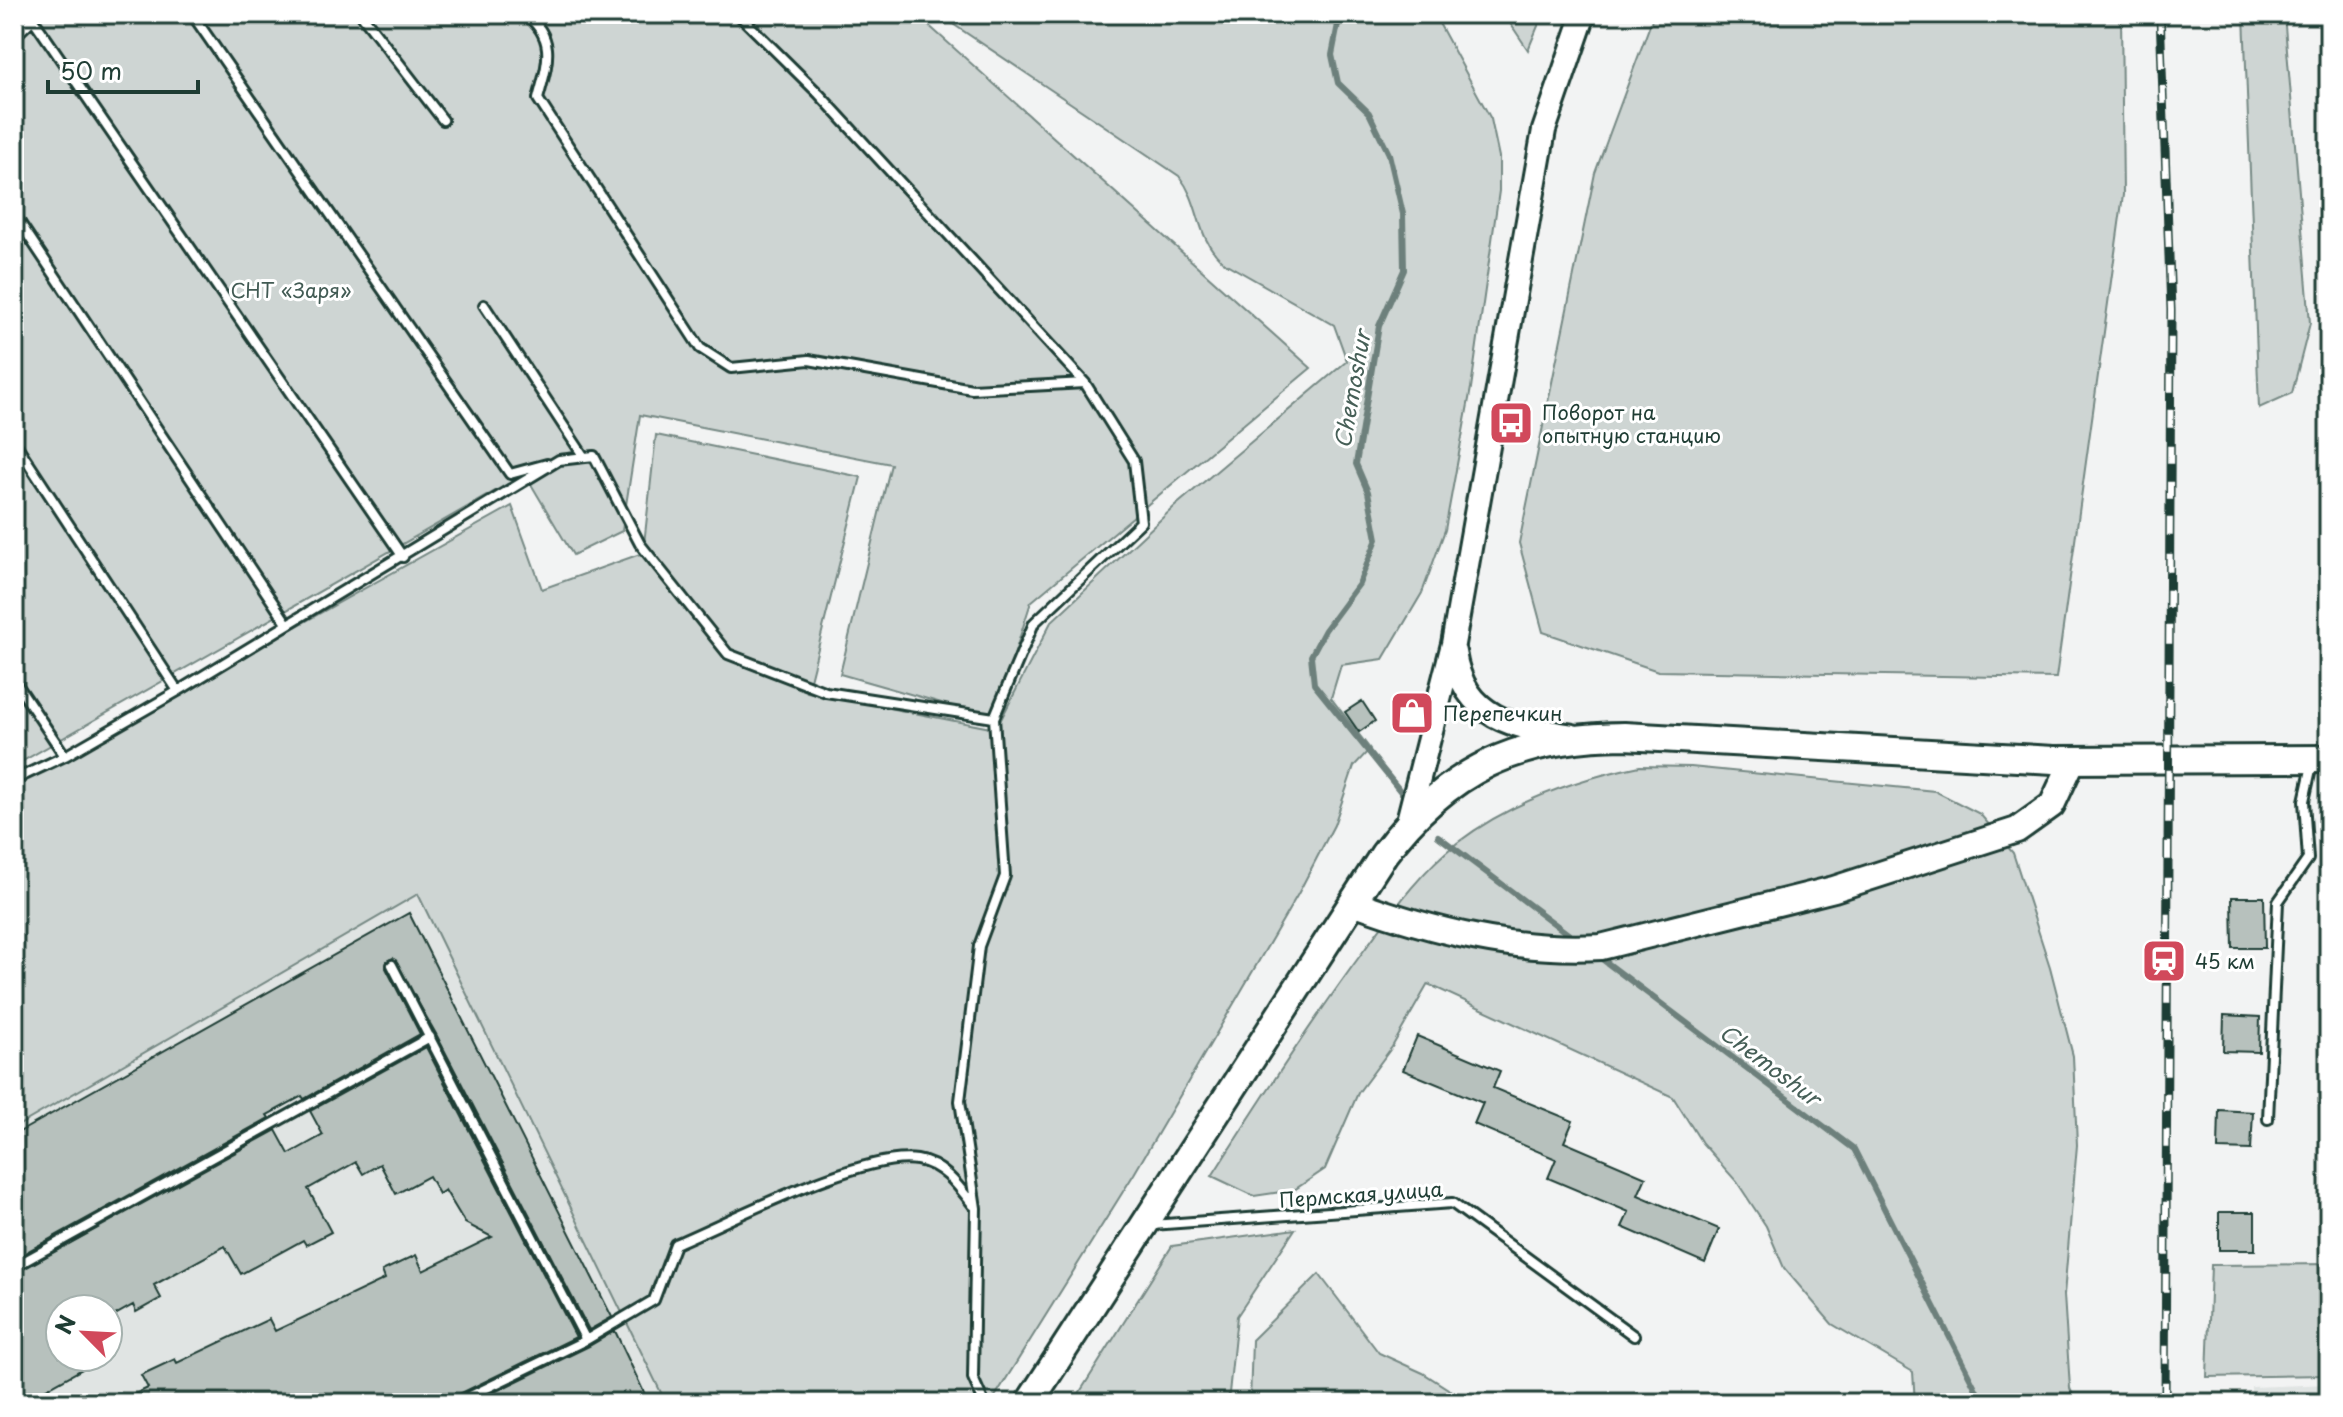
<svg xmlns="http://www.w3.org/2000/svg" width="2343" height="1417" font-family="'Playpen Sans',sans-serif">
<rect width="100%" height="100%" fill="#f2f3f3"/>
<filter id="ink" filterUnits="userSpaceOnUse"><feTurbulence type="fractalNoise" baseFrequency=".0125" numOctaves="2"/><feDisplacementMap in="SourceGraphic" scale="16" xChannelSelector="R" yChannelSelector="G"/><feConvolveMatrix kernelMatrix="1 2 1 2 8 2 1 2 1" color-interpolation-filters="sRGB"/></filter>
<g filter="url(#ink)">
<path fill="#e0e4e3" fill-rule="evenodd" d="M419,893l247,510h-652v-275zM60,1309h48v48h-48z
M2329,1384v19h-78v-16z"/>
<path fill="#ced5d3" stroke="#768984" stroke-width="2" d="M19,14h897l395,354 -280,234 -37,116 -154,-44 51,-210 -251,-49 -18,116 -49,24 -48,-81 -511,292v-743z
M938,14h496l57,105 8,38v34l-28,197 -26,142 -23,63 -39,66 -42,6 -10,33 39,51 -16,17 -20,59 -36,69 -164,280 -143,229h-325l-248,-509 -404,234v-344l498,-278 30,83 101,-36 13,-118 205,42 -54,215 189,37 55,-107 123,-115 173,-146 -13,-36 -111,-63c-29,-27 -21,-57 -44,-86z
M1504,14h39l-15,36z
M1654,14h467l2,181 -67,483 -398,-7 -115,-39 -24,-89 76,-370z
M2244,14h40l26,309 -18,70 -33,15z
M1640,766l51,1 244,24 45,23 33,39 37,114 23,89 4,89 -13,150 6,93 6,15h-161l-2,-31 -81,-48 -48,-56 -18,-42 -29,-44 -35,-39 -29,-46 -245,-113 -36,63 -34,46 -33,76 -31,21 -40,6 -42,-20c49,-77 99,-154 153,-227 28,-38 55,-77 92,-106 52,-40 120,-64 183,-77z
M1295,1229l-58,87 -9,87h-155l99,-157z
M2329,1264v111l-122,2 4,-112z
M1319,1274l60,79 44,20 47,30h-220l2,-63z"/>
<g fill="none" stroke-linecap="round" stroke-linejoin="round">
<path stroke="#6d807b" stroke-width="6" d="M1340,14l-8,41 6,28 31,30 20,41 14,60 1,56 -25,56 -23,138 12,28 9,47 -18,45 -34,46 -14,26 3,28 87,108
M1438,836l138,104
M1598,956l256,193 129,254"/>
</g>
<path fill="#b7c1bd" stroke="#1f3d34" stroke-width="2" d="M1404,700l19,5 -5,21 -19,-5z
M1362,701l13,20 -16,11 -14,-20z
M2232,897h32l1,51h-32z
M409,913l203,404 -23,13 -153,-296 -43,-76 -6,3 -1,7 34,66 -116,65 -2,-3 -35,19 2,3 -255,141v-124z
M2224,1015l36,2 -1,35 -36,-1z
M1417,1036l83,35 -7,17 80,33 -9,21 82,35 -8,18 81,34 -14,34 -83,-36 7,-15 -81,-34 8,-19 -82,-35 9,-21 -80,-33z
M426,1047l150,290 -123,60 -4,6h-333l32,-15 -7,-13 34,-16 2,4 92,-44 6,12 110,-52 -3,-8 34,-16 7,16 69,-34 -27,-14 -20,-33 -6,4 -10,-18 -33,18 -16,-30 -17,10 -7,-12 -48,27 23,43 -25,13 -3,-5 -62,34 -16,-28 -71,39 7,13 -25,14 -3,-7 -25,14v-10h-48v48h15l7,12 -61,34h-7v-129l262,-144 13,24 34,-19 -13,-24z
M2219,1110l34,2 -2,38 -33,-1z
M2219,1212h36v38h-36z
M615,1331l34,72h-177l117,-57z"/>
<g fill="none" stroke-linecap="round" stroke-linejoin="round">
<g stroke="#1f3d34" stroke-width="14">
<path id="service" d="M192,14l318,460 37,-10
M361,14l82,106
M525,14c33,25 22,50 13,85l162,249 31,20 78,-8 163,29 113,-6
M738,14l81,80 266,289 49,78 7,61 -107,101 -40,95 11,158 -26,70 -19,155 16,107 -3,170 11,25
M14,37l19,-18 370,538
M14,214l272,408
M484,305l100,152
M14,441l164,250
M14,680l51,76
M14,780l51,-24 113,-65 381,-231 35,-4 46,88 88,110 98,38 168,26
M392,965l194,375 -130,63
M2268,1119l10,-217 30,-43 -4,-58 8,-36
M1152,1225l300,-22 182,133
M14,1267l416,-230
M586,1340l68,-40 21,-56c55,-23 189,-93 242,-84 26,4 41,25 56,45"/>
</g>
<g stroke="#1f3d34" stroke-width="28">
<path id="tertiary" d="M1454,652c10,68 61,75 119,84
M1408,821l45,-177 91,-514 40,-116"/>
</g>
<g stroke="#1f3d34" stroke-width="30">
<path id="secondary" d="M1353,902c79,29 163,50 248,45l233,-58 183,-59 35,-25 21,-45"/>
</g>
<g stroke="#1f3d34" stroke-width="32">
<path id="primary" d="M1029,1403l355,-549c63,-85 135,-117 240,-118l430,24 275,-1"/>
</g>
<use href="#service" stroke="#fff" stroke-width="8"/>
<use href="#tertiary" stroke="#fff" stroke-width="22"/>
<use href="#secondary" stroke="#fff" stroke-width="24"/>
<use href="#primary" stroke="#fff" stroke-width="26"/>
<g stroke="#1f3d34" stroke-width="9">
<path id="rail" d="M2160,14l11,296 -6,1093"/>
</g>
<use href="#rail" stroke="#fff" stroke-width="6" stroke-dasharray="18" stroke-linecap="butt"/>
</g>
</g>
<defs>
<g id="bus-square" transform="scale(2.3)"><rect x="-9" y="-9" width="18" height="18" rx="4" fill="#d1495b" stroke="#fff"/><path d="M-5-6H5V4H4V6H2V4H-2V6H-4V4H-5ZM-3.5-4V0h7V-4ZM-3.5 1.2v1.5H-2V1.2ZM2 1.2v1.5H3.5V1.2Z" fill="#fff"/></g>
<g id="shop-square" transform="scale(2.3)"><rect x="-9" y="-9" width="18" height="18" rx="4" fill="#d1495b" stroke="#fff"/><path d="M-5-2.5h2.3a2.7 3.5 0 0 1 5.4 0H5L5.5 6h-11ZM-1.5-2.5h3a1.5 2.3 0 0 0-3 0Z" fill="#fff"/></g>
<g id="station-square" transform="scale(2.3)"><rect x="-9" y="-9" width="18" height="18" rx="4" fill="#d1495b" stroke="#fff"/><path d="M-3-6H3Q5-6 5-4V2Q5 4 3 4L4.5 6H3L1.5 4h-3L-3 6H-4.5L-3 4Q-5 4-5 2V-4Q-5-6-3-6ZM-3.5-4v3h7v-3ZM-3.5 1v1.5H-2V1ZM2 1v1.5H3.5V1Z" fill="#fff"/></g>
</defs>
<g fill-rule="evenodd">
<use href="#bus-square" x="1511" y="423"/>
<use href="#shop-square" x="1412" y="713"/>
<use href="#station-square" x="2164" y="961"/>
</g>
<g text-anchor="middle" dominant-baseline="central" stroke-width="6" stroke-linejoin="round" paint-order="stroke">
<g font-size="20" fill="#425b54" stroke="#fff">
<text x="291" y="290">СНТ «Заря»</text>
</g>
<g font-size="20" fill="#1f3d34" stroke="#fff" text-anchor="start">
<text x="1542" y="412">Поворот на<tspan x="1542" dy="23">опытную станцию</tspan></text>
<text x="1443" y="713">Перепечкин</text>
<text x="2195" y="961">45 км</text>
</g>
<g font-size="20" fill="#1f3d34" stroke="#fff">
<text transform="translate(1361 1194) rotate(-4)">Пермская улица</text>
</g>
<g font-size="22" font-style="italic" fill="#465f57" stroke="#fff">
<text transform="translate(1351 389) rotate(-80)">Chemoshur</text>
<text transform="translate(1771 1064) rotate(37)">Chemoshur</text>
</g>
</g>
<rect width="2343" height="1417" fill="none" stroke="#fff" stroke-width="48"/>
<rect x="24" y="24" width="2295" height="1369" fill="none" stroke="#1f3d34" stroke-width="3" filter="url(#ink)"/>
<g transform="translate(84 1333) rotate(294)"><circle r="38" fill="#ffffff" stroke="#a5b1ae" stroke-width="2"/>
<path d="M0-6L14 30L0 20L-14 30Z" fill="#d1495b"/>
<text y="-12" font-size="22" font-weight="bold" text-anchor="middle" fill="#1f3d34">N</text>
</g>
<path d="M48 80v12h150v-12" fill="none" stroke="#1f3d34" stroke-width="4"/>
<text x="60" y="80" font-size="24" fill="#1f3d34" stroke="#ffffff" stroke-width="6" paint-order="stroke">50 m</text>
</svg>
